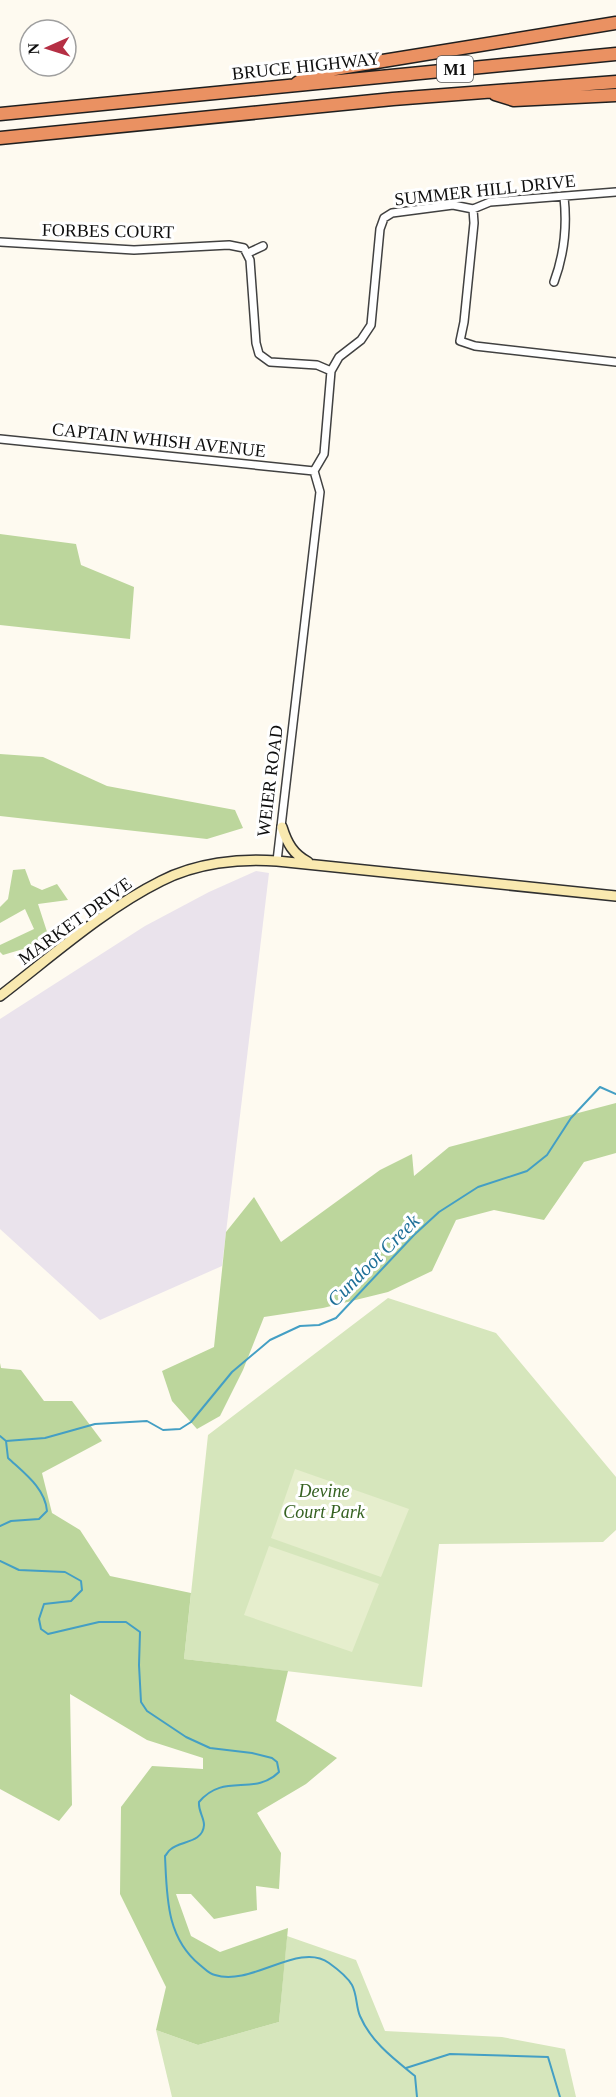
<svg xmlns="http://www.w3.org/2000/svg" width="616" height="2097" font-family="'Times New Roman',serif">
<rect width="100%" height="100%" fill="#fefaf0"/>
<path fill="#eae3ec" d="M256,871l13,2 -47,393 -122,54 -100,-91v-210l145,-93 64,-34z"/>
<path fill="#d6e6bc" d="M388,1298l108,35 120,144v53l-13,12 -164,2 -17,143 -238,-28 24,-224z
M287,1936l69,24 29,71 117,6 63,12 11,48h-404l-16,-67 42,15 81,-23z"/>
<path fill="#bcd69c" d="M0,534l76,10 5,21 53,22 -4,52 -130,-14z
M0,754l43,3 64,29 128,24 8,18 -36,11 -207,-23z
M25,869l6,16 11,5 15,-6 11,16 -30,4 12,37 -47,14 -3,-3v-7l34,-16 -9,-20 -25,14v-16l8,-8 5,-29z
M616,1103v50l-32,9 -40,58 -50,-10 -38,10 -24,51 -44,21 -65,16 -59,9 -21,53 -23,46 -23,13 -25,-28 -10,-30 52,-24 12,-115 28,-35 27,45 99,-72 32,-16 2,22 35,-29z
M0,1363l1,5 20,2 23,31h28l30,40 -60,32 10,40 28,17 30,46 81,17 -7,66 104,12 -12,50 61,37 -31,26 -49,29 24,40 -2,36 -23,-3 1,24 -43,9 -23,-25h-15l15,42 29,16 68,-24 -9,94 -81,23 -42,-15 10,-43 -46,-93 1,-87 31,-41 51,3v-11l-56,-18 -77,-46 2,111 -13,16 -59,-32z"/>
<path fill="#e6eecd" d="M295,1469l114,40 -28,68 -110,-39z
M269,1546l110,38 -27,68 -108,-37z"/>
<g fill="none" stroke-linecap="round" stroke-linejoin="round">
<path stroke="#449fc4" stroke-width="2" d="M0,1436l6,5 39,-3 50,-14 52,-3 16,9 17,-1 11,-7 41,-50 38,-32 30,-14 19,-1 17,-7 78,-83 25,-23 39,-25 49,-16 20,-16 24,-37 29,-31 16,7
M0,1526l11,-5 28,-2 8,-8c-2,-23 -23,-38 -39,-53l-2,-17
M0,1561l19,9 46,2 16,9 1,9 -11,11 -27,3 -5,15 2,10 7,5 51,-12h27l14,10 -1,33 2,37 6,9 39,26 24,11 42,5 20,5 5,4 2,10c-25,25 -55,0 -80,30 -1,9 5,15 5,23 -1,18 -24,16 -33,24 -3,2 -4,5 -6,7 2,41 1,81 35,109 5,4 9,9 15,10 36,12 84,-34 114,-12 7,5 19,15 23,22 5,9 4,22 8,31 11,26 34,43 55,60l2,21
M406,2068l44,-14 98,3 12,40"/>
<g stroke="#414141" stroke-width="10">
<path id="street" d="M473,209l1,14 -10,99 -4,19 15,5 141,16
M0,242l134,8 95,-5 15,3 6,12 6,83 3,11 11,8 47,3 14,6
M248,253l15,-7
M554,282c10,-27 13,-58 10,-85
M0,439l314,32
M277,861l43,-369 -6,-21 10,-17 7,-83 8,-14 22,-17 10,-15 9,-96 4,-11 8,-5 61,-8 20,4 17,-7 126,-10"/>
</g>
<g stroke="#303030" stroke-width="12">
<path id="secondary" d="M282,827c5,16 11,27 26,35
M0,996c51,-39 103,-86 161,-115 35,-18 78,-23 116,-20l339,35"/>
</g>
<g stroke="#1f1f1f" stroke-width="15">
<path id="highway" d="M297,83l16,-10 33,-6 270,-44
M495,94l19,6 102,-5
M0,114l616,-60
M0,138l393,-39 223,-17"/>
</g>
<use href="#street" stroke="#fff" stroke-width="7"/>
<use href="#secondary" stroke="#f9e9b0" stroke-width="9"/>
<use href="#highway" stroke="#ea9162" stroke-width="12"/>
</g>
<g text-anchor="middle" dominant-baseline="central" stroke-width="6" stroke-linejoin="round" paint-order="stroke">
<rect fill="#fff" stroke="#565656" stroke-width="1.5" x="437" y="56" width="36" height="26" rx="4.5"/>
<g font-size="16" font-weight="bold" fill="#0e0e0e">
<text x="455" y="69">M1</text>
</g>
<g font-size="18" fill="#0e0e0e" stroke="#fff">
<text transform="translate(306 66) rotate(-6)">BRUCE HIGHWAY</text>
<text transform="translate(485 190) rotate(-6)">SUMMER HILL DRIVE</text>
<text transform="translate(108 231) rotate(1)">FORBES COURT</text>
<text transform="translate(159 440) rotate(6)">CAPTAIN WHISH AVENUE</text>
<text transform="translate(270 781) rotate(-83)">WEIER ROAD</text>
<text transform="translate(75 921) rotate(-36)">MARKET DRIVE</text>
</g>
<g font-size="18" font-style="italic" fill="#366222" stroke="#fff">
<text x="324" y="1491">Devine<tspan x="324" dy="21">Court Park</tspan></text>
</g>
<g font-size="20" font-style="italic" fill="#1f7098" stroke="#fff">
<text transform="translate(373 1260) rotate(-45)">Cundoot Creek</text>
</g>
</g>
<g transform="translate(48 48) rotate(267)"><circle r="28" fill="#ffffff" stroke="#9f9f9f" stroke-width="1.5"/>
<path d="M0-4.5L10 22L0 15L-10 22Z" fill="#b52f44"/>
<text y="-9" font-size="16" font-weight="bold" text-anchor="middle" fill="#0e0e0e">N</text>
</g>
</svg>
